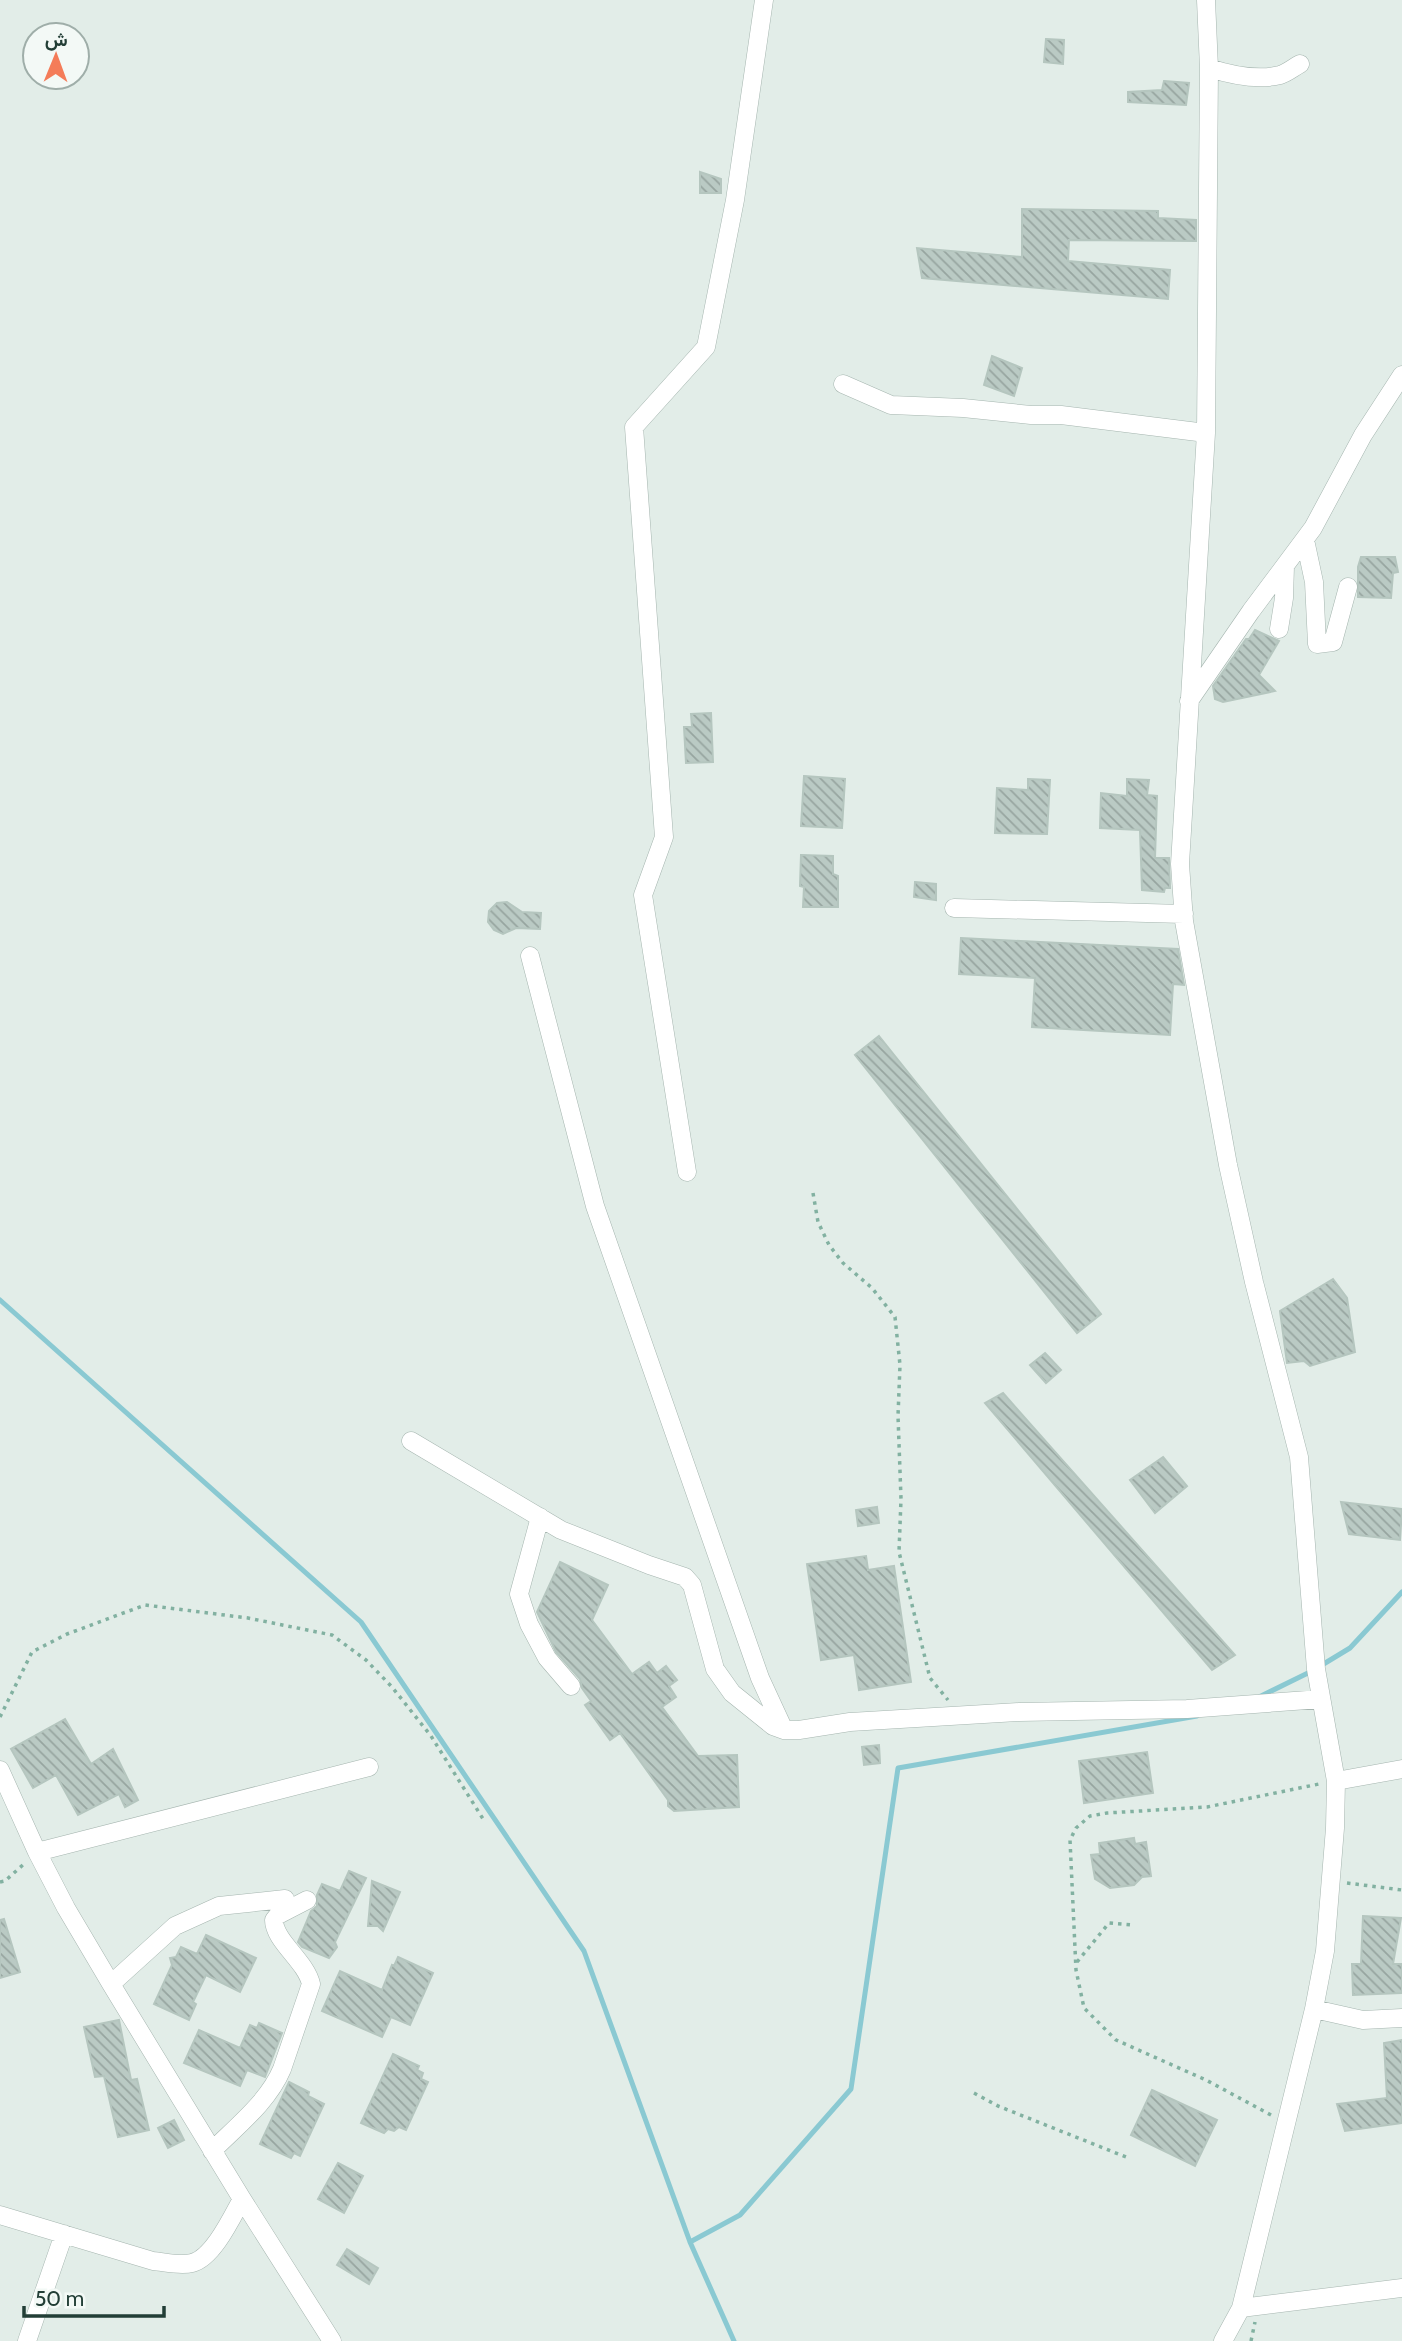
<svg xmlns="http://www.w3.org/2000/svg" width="1402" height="2341" font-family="Cabin,Vazirmatn,sans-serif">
<defs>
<pattern id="building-back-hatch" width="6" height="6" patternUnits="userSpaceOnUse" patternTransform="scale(1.75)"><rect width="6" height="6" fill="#bacac4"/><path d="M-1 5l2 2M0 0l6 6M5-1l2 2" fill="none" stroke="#97a5a0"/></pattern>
</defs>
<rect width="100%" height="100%" fill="#e2ede8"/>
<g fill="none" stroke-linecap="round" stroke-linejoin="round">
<path stroke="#8ac9d2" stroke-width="5" d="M0,1300l361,322 223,329 106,291 44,99
M1259,1697l53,-26 38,-23 52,-56
M690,2242l50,-27 111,-126 47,-321 299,-52"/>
</g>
<path fill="url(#building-back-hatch)" stroke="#b5c6bf" stroke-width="2" d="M1046,39l18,1 -1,24 -19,-2z
M1164,81l25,2 -3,22 -58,-3v-10l34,-2z
M700,172l21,7v14h-21z
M1022,209l136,2v7l38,2v21l-127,-1 -1,21 102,9 -2,29 -246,-21 -5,-30 105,9z
M992,356l30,12 -8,28 -30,-11z
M1361,557h34l3,15 -5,1 -2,25 -33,-1v-30z
M1255,630l24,11 -20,34 16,16 -52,11 -8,-3 -2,-13 33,-47h3z
M711,713l2,49 -27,1 -2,-36h8l-1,-13z
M804,776l41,3 -3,49 -41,-2z
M1028,779l22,1 -3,54 -52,-1 2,-45 31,2z
M1127,779l22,1 -2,15 10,1 -2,62h14l1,30h-5l-1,4 -22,-2 -2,-60 -40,-2 1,-35 26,3z
M801,855l32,1v18l5,2v31h-35l1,-20 -4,-1z
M915,882l21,2v16l-22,-3z
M507,902l15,10 19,1 -1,16 -24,-1 -13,6 -9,-4 -6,-8 1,-11 8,-8z
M961,938l217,11 6,36 -11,-1 -3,51 -138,-8 3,-49 -76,-4z
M879,1036l222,278 -24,19 -222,-278z
M1333,1279l14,19 8,54 -45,14 -6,-5 -17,2 -7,-52z
M1045,1353l16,17 -15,13 -16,-18z
M1003,1393l232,262 -23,15 -227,-267z
M1163,1457l24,29 -32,27 -25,-33z
M1341,1502l61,7 -2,31 -51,-6z
M877,1507l2,16 -21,3 -2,-16z
M866,1556l2,14 26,-4 17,116 -52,8 -5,-35 -33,5 -14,-96z
M560,1562l48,23 -16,35 40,54 17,-12 8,11 9,-7 11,14 -8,6 7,11 -14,10 36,49 39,-1 2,52 -65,4 -6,-5v-6l-48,-67 -10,7 -25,-35 6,-4 -9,-13 -2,-9 -24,-27 -19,-40z
M65,1719l26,45 22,-15 25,51 -13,7 -6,-13 -41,21 -22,-40 -23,13 -22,-39z
M879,1745l1,18 -16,2 -2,-18z
M1147,1752l6,41 -69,10 -5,-42z
M1134,1838l1,6 11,-2 5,34 -9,1 -8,8 -24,3 -15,-9 -4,-24 9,-1 -1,-11z
M349,1871l17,7 -31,64 2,5 -8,11 -27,-11 -4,-5 13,-31 6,-5v-11l5,-11 18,7z
M372,1881l28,11 -17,39 -5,-5h-10z
M1363,1916l38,2 -8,46h9v29l-49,2 -1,-31h9z
M4,1919l16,53 -20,6v-58z
M206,1935l50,23 -16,34 -34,-17 -13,27 3,2 -7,16 -35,-16 18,-39 -2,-7 6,-1 5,-10 16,7z
M398,1957l35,16 -23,52 -19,-8 -9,20 -60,-26 18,-40 42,19 10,-25 2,1z
M119,2020l12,60 6,-1 12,51 -31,7 -14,-61 -9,1 -11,-50z
M259,2023l23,10 -17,44 -18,-7 -7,16 -56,-23 15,-33 41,18 10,-23 7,3z
M1402,2040v83l-57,8 -8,-27 50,-6 -3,-55z
M393,2054l26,12 -2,4 6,3 -2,6 7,3 -22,48 -7,-3 -5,4 -6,-2 -4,4 -23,-10z
M289,2082l20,10 -1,4 16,8 -24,52 -6,-3 -3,5 -31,-14z
M1152,2090l65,30 -22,46 -64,-31z
M174,2120l10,20 -16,8 -10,-20z
M338,2163l25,13 -19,37 -26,-14z
M347,2249l31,19 -9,16 -32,-19z"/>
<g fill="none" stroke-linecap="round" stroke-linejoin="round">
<g stroke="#a5b5af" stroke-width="19">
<path id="minor" d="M1206,0l3,68 -3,365 -26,431 4,57 44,244 26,117 45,175 17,212 20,112 -1,47 -10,123 -11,58 -73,299 -18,33
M1209,68c22,7 48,13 71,7 7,-2 14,-8 20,-11
M843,384l48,21 72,3 68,7h30l145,18
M1305,540l9,42 3,62 16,-2 15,-55
M1279,629l5,-31 1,-32
M1189,701l62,-90 62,-83 50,-93 39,-60
M954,908l230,6
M530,956l65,250 165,472 24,52
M687,1172l-44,-277 21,-58 -30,-410 72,-80 29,-147 29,-200
M411,1441l150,89 88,35 36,12 7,8 23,84 17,24 41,33 11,4h15l51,-8 169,-10 168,-3 134,-10
M540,1517l-21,77 10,30 18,34 24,28
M0,1770l37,82 29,56 45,76 131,215 90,142
M1336,1781l66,-12
M37,1852l332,-85
M111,1984l64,-58 44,-20 66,-7
M1314,2009l49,11 39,-2
M212,2151c25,-25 56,-49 70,-82l29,-85c-5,-23 -37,-43 -37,-64l4,-5 29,-15
M0,2215l153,46c12,1 27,5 39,2 21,-5 40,-46 50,-64
M1241,2308l161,-20
M27,2341l37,-107"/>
</g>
<path stroke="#82b1a1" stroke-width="3.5" stroke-dasharray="3.5 5" stroke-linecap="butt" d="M813,1193l5,29 11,23 14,18 29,25 23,29 5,48 -2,51 3,83 -2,53 31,126 18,22
M0,1717l32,-65 35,-18 78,-29 103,13 84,17 34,25 26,27 39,49 54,86
M0,1882l5,-1 20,-18
M1347,1883l55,7
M1077,1962l32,-39 24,2
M974,2093l24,13 128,51
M1271,2115l-65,-35 -90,-40 -32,-32 -8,-38 -6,-130 6,-12 14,-12 17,-3 100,-6 112,-23
M1251,2341l4,-19"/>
<use href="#minor" stroke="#fff" stroke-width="18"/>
</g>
<g transform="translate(56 56) rotate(1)"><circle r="33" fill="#f3f9f6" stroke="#9faea9" stroke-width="2"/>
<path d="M0-5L12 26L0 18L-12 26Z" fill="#f47c59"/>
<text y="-10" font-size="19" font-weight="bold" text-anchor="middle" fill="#223e36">ش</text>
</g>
<path d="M24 2306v10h140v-10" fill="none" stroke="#223e36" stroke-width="3.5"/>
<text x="35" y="2306" font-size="21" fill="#223e36" stroke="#f3f9f6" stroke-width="5" paint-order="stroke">50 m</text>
</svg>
